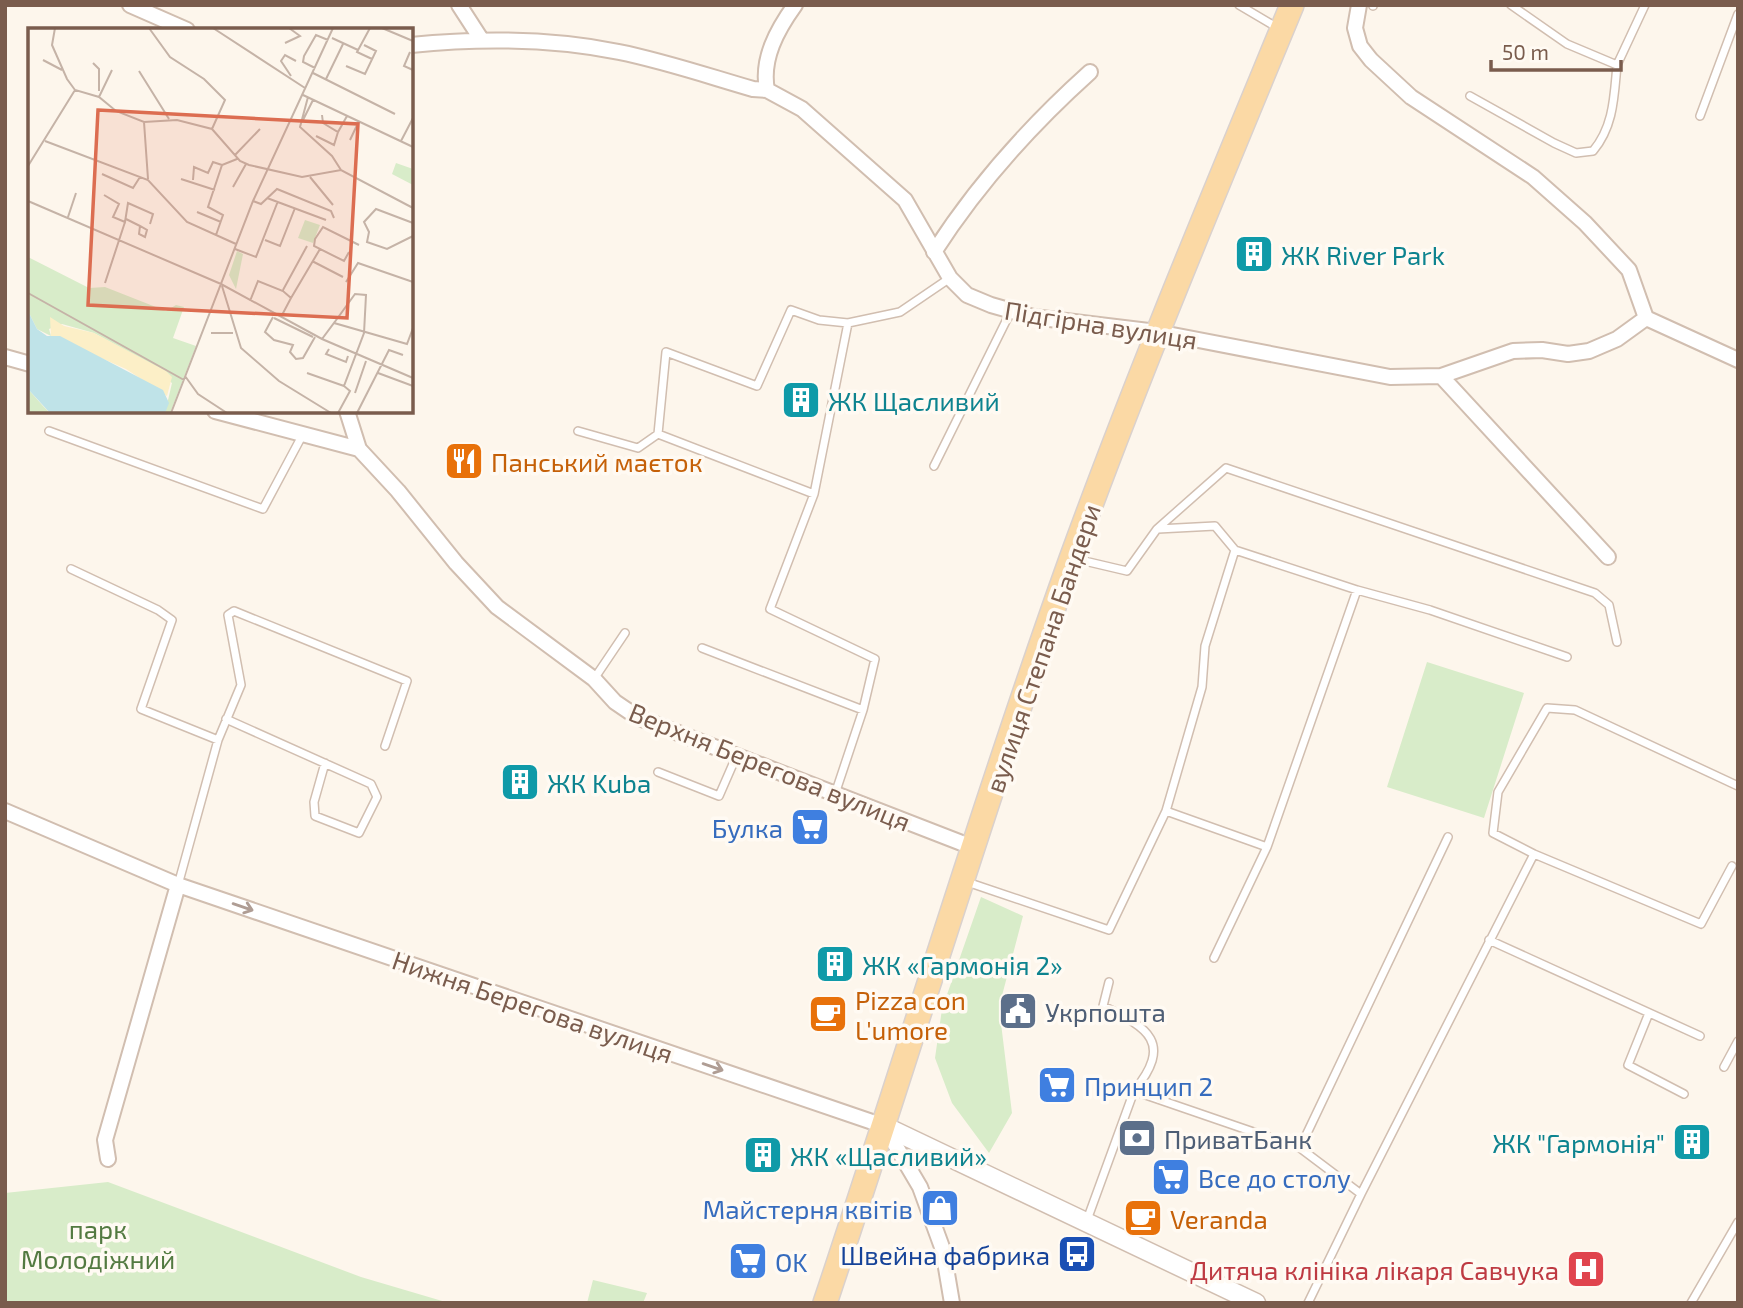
<svg xmlns="http://www.w3.org/2000/svg" width="1743" height="1308" font-family="'Exo 2',sans-serif">
<rect width="100%" height="100%" fill="#fdf6ec"/>
<path fill="#d8ecc9" d="M1427,662l97,31 -40,125 -97,-31z
M981,897l42,19 -24,91 13,106 -23,40 -37,-50 -17,-45 7,-49z
M108,1182l253,95 88,26h-444v-110z
M593,1280l54,13 -4,10h-56z"/>
<g fill="none" stroke-linecap="round" stroke-linejoin="round">
<g stroke="#d1beb0" stroke-width="10">
<path id="service" d="M1239,5l39,23
M1511,5l56,39 50,21 28,-60
M1373,6v-1
M1470,96l84,47 22,10 17,-2c21,-25 21,-55 24,-86
M1700,116l38,-102
M49,431l214,78 40,-75
M578,431l60,17 20,-14 8,-82 91,34 34,-76 28,10 29,3
M658,434l156,60
M934,466l77,-155
M1158,529l57,-3 20,24 122,40 73,20 137,47
M1076,559l51,12 30,-42 69,-61 369,125 14,12 8,37
M71,569l87,41 14,10 -31,89 77,31 23,-55 -13,-70 6,-4 173,70 -22,65
M702,648l161,62
M594,679l31,-46
M226,719l145,65 6,13 -18,36 -44,-17 -1,-14 11,-39
M658,772l61,24 17,-39
M835,794l28,-84 12,-51 -105,-50 44,-115 34,-171 52,-11 50,-34
M1166,811l101,36 90,-257
M1732,866l-31,58 -167,-70 -41,-21 5,-41 49,-84 28,2 163,76
M967,882l142,48 57,-119 36,-124 3,-41 30,-96
M178,885l40,-145
M1489,940l211,96
M1214,958l53,-111
M1109,982l-6,24c46,22 70,37 31,85
M1649,1013l-21,52 56,29
M1724,1067l14,-26
M1300,1148l148,-311
M1361,1194l173,-340
M1087,1220l47,-129 166,57 61,46 -53,109
M1691,1303l47,-81"/>
</g>
<g stroke="#d1beb0" stroke-width="18">
<path id="minor" d="M130,5l57,25
M459,5l22,34
M1359,5l-4,23 5,18 11,14 40,37 122,80 52,46 44,47 17,48
M411,45c69,-7 139,-7 208,7 45,9 89,24 134,37l14,1 35,19 103,91 45,78 17,17 24,10 42,12 124,15 233,45 51,-1 72,-25 29,-1 26,4 21,-3 28,-12 29,-21 92,42
M767,90c-6,-31 10,-60 28,-85
M934,252c43,-67 97,-127 156,-180
M5,357l25,7
M1441,376l167,181
M215,411l144,38 39,42 58,72 41,44 97,72 21,23 22,15 335,130
M347,411l12,38
M5,811l173,74 706,241 36,61 23,63 9,53
M108,1159l-3,-19 73,-255"/>
</g>
<g stroke="#d1beb0" stroke-width="21">
<path id="tertiary" d="M884,1126l372,177"/>
</g>
<g stroke="#dad1cd" stroke-width="26">
<path id="primary" d="M825,1303c83,-248 158,-498 246,-744 68,-187 145,-370 221,-554"/>
</g>
<use href="#service" stroke="#fff" stroke-width="7"/>
<use href="#minor" stroke="#fff" stroke-width="14"/>
<use href="#tertiary" stroke="#fff" stroke-width="18"/>
<use href="#primary" stroke="#fbd9a5" stroke-width="23"/>
</g>
<defs><path id="oneway-shaft" d="M-6 0H5M1.5-3L5.5 0L1.5 3" fill="none" stroke-width="1.6" stroke-linecap="round" stroke-linejoin="round" transform="scale(1.75)"/></defs>
<g stroke="#af9d94">
<use href="#oneway-shaft" transform="translate(243 907) rotate(19)"/>
<use href="#oneway-shaft" transform="translate(713 1067) rotate(19)"/>
</g>
<defs>
<g id="building-square" transform="scale(2.0125)"><rect x="-9" y="-9" width="18" height="18" rx="4" fill="#0f9aa8" stroke="#fffaf3"/><path d="M-4-6H4V6H1V3H-1V6H-4ZM-2.5-4.3h1.7v1.8h-1.7ZM.8-4.3h1.7v1.8H.8ZM-2.5-1h1.7V.8h-1.7ZM.8-1h1.7V.8H.8Z" fill="#fff"/></g>
<g id="restaurant-square" transform="scale(2.0125)"><rect x="-9" y="-9" width="18" height="18" rx="4" fill="#e8710a" stroke="#fffaf3"/><path d="M-5-6h1v4h1v-4h1v4h1v-4h1v5L-1.5 .5V6h-2V.5L-5-1ZM5-6V6H3V1.5H1.5Q1.5-4 5-6Z" fill="#fff"/></g>
<g id="supermarket-square" transform="scale(2.0125)"><rect x="-9" y="-9" width="18" height="18" rx="4" fill="#3f7fe0" stroke="#fffaf3"/><path d="M-6-5.5h2.5l.6 2H6L4.5 2H-2.5L-4.4-4H-6ZM-1.5 3.2a1.3 1.3 0 1 0 .1 0ZM3 3.2a1.3 1.3 0 1 0 .1 0Z" fill="#fff"/></g>
<g id="civic-square" transform="scale(2.0125)"><rect x="-9" y="-9" width="18" height="18" rx="4" fill="#5c6f8a" stroke="#fffaf3"/><path d="M-.6-6.5H3V-4.5H.6V-3L4-1V1h2V6H-6V1h2V-1L-.6-3ZM-1.2 2.5V6h2.4V2.5Z" fill="#fff"/></g>
<g id="cafe-square" transform="scale(2.0125)"><rect x="-9" y="-9" width="18" height="18" rx="4" fill="#e8710a" stroke="#fffaf3"/><path d="M-5.5-4.5H6V0H3Q3 3.5 0 3.5H-2.5Q-5.5 3.5-5.5 0ZM3-3.2v2h1.7v-2ZM-6 4.5H4V6H-6Z" fill="#fff"/></g>
<g id="bank-square" transform="scale(2.0125)"><rect x="-9" y="-9" width="18" height="18" rx="4" fill="#5c6f8a" stroke="#fffaf3"/><path d="M-6-4H6V4H-6ZM0-2.3a2.3 2.3 0 1 0 0 4.6a2.3 2.3 0 1 0 0-4.6Z" fill="#fff"/></g>
<g id="shop-square" transform="scale(2.0125)"><rect x="-9" y="-9" width="18" height="18" rx="4" fill="#3f7fe0" stroke="#fffaf3"/><path d="M-5-2.5h2.3a2.7 3.5 0 0 1 5.4 0H5L5.5 6h-11ZM-1.5-2.5h3a1.5 2.3 0 0 0-3 0Z" fill="#fff"/></g>
<g id="bus-square" transform="scale(2.0125)"><rect x="-9" y="-9" width="18" height="18" rx="4" fill="#1a4fb4" stroke="#fffaf3"/><path d="M-5-6H5V4H4V6H2V4H-2V6H-4V4H-5ZM-3.5-4V0h7V-4ZM-3.5 1.2v1.5H-2V1.2ZM2 1.2v1.5H3.5V1.2Z" fill="#fff"/></g>
<g id="hospital-square" transform="scale(2.0125)"><rect x="-9" y="-9" width="18" height="18" rx="4" fill="#e0444e" stroke="#fffaf3"/><path d="M-5-5h3v3.5h4V-5h3V5h-3V1.5h-4V5h-3Z" fill="#fff"/></g>
</defs>
<g fill-rule="evenodd">
<use href="#building-square" x="1254" y="254"/>
<use href="#building-square" x="801" y="400"/>
<use href="#restaurant-square" x="464" y="461"/>
<use href="#building-square" x="520" y="782"/>
<use href="#supermarket-square" x="810" y="827"/>
<use href="#building-square" x="835" y="964"/>
<use href="#civic-square" x="1018" y="1011"/>
<use href="#cafe-square" x="828" y="1014"/>
<use href="#supermarket-square" x="1057" y="1085"/>
<use href="#bank-square" x="1137" y="1138"/>
<use href="#building-square" x="1692" y="1142"/>
<use href="#building-square" x="763" y="1155"/>
<use href="#supermarket-square" x="1171" y="1177"/>
<use href="#shop-square" x="940" y="1208"/>
<use href="#cafe-square" x="1143" y="1218"/>
<use href="#bus-square" x="1077" y="1254"/>
<use href="#supermarket-square" x="748" y="1261"/>
<use href="#hospital-square" x="1586" y="1269"/>
</g>
<g text-anchor="middle" dominant-baseline="central" stroke-width="7" stroke-linejoin="round" paint-order="stroke">
<g font-size="26" fill="#0d838f" stroke="#fffaf3" text-anchor="start">
<text x="1281" y="254">ЖК River Park</text>
<text x="828" y="400">ЖК Щасливий</text>
<text x="547" y="782">ЖК Kuba</text>
<text x="862" y="964">ЖК «Гармонія 2»</text>
<text x="1665" y="1142" text-anchor="end">ЖК "Гармонія"</text>
<text x="790" y="1155">ЖК «Щасливий»</text>
</g>
<g font-size="26" fill="#7a5c4d" stroke="#fffaf3">
<text transform="translate(1101 324) rotate(9)">Підгірна вулиця</text>
<text transform="translate(1042 648) rotate(-71)">вулиця Степана Бандери</text>
<text transform="translate(770 766) rotate(22)">Верхня Берегова вулиця</text>
<text transform="translate(533 1006) rotate(19)">Нижня Берегова вулиця</text>
</g>
<g font-size="26" fill="#c56008" stroke="#fffaf3" text-anchor="start">
<text x="491" y="461">Панський маєток</text>
<text x="855" y="999">Pizza con<tspan x="855" dy="30">L'umore</tspan></text>
<text x="1170" y="1218">Veranda</text>
</g>
<g font-size="26" fill="#366cbe" stroke="#fffaf3" text-anchor="start">
<text x="783" y="827" text-anchor="end">Булка</text>
<text x="1084" y="1085">Принцип 2</text>
<text x="1198" y="1177">Все до столу</text>
<text x="913" y="1208" text-anchor="end">Майстерня квітів</text>
<text x="775" y="1261">OK</text>
</g>
<g font-size="26" fill="#4e5e75" stroke="#fffaf3" text-anchor="start">
<text x="1045" y="1011">Укрпошта</text>
<text x="1164" y="1138">ПриватБанк</text>
</g>
<g font-size="26" fill="#537a41" stroke="#fffaf3">
<text x="98" y="1228">парк<tspan x="98" dy="30">Молодіжний</tspan></text>
</g>
<g font-size="26" fill="#164399" stroke="#fffaf3" text-anchor="end">
<text x="1050" y="1254">Швейна фабрика</text>
</g>
<g font-size="26" fill="#be3a42" stroke="#fffaf3" text-anchor="end">
<text x="1559" y="1269">Дитяча клініка лікаря Савчука</text>
</g>
</g>
<g transform="translate(28 28)">
<rect width="385" height="385" fill="#fdf6ec"/>
<path d="M368,135l17,6v16l-21,-11zM277,192l15,5 -7,18 -15,-5zM209,223l6,3 -7,35 -7,-14zM0,229l61,31 16,-1 61,24 10,-6 8,2 -11,31 23,8 -26,67h-5l7,-30 -38,-28 -40,-22 -32,-9 -13,5 2,7 -14,-7 -9,-18zM0,361l15,17 7,7h-22z" fill="#d8ecc9"/>
<path d="M22,289l14,9 30,7 72,38 6,6 -5,19 -41,-27 -75,-33z" fill="#fcefc7"/>
<path d="M0,283l9,18 10,7h13l103,54 6,13 -4,10h-115l-22,-24z" fill="#bfe3e8"/>
<path fill="none" stroke="#c5b3a7" stroke-width="2" d="M27,0l-3,17 15,34 8,11 24,7 17,14 28,11 33,-2 35,9 28,32 9,4 53,12 39,-7 72,38M121,0l21,29 34,22 21,21 -13,29M185,0l92,60M342,0l-13,24 15,7M354,0l31,13M304,10l26,12M257,15l15,-7 -11,-8M382,24l-6,14 9,4M15,32l19,10M65,35l6,6v22M318,38l19,8 11,-23 -12,-6M287,40l-12,-6 1,-6 12,-21 12,5M111,43l30,48M285,45l82,41M263,48l-10,-15 4,-6 11,6M298,51l17,-35M275,67l110,52M71,69l13,-27M280,69l-8,30 32,29 9,14M294,87l1,8 15,9 9,-16M116,94l4,57M274,94l11,-22M288,108l18,9 4,-13M322,112l9,-19M17,113l103,39 39,42 49,22M373,113l12,-23M207,127l25,-26M0,138l47,-76M74,146l31,14 7,-11M282,149l23,28M153,151l34,11M165,152l1,-13 14,6 5,-11 9,3M205,159l13,-23M76,167l15,9 -6,13 12,5 3,-19 25,11 -3,10M239,170l59,22M0,173l193,83 101,55 91,39M225,173l8,3 16,-15 54,22 3,7M169,184l24,10M40,189l8,-24M98,191l14,7 7,4 -2,7 -6,-3 1,-8M385,195l-37,-14 -12,13 5,10 -2,10 20,7 26,-13M188,207l7,-20 -15,-8 14,-42 15,-6M237,212l15,6 15,-38M207,221l21,8 22,-56M321,224l-5,9 -30,-15 1,-7 8,-12 36,18M284,233l31,16M318,254l12,-19 55,19M77,255l20,-61M194,258l19,62 38,33 52,32M255,262l24,-44M0,265l156,87M263,270l29,-49M222,273l8,-20 25,10 8,7 -10,19M245,289l-8,15 9,8 19,5 -3,7 6,7 7,-1 12,-21M246,290l39,19M306,295l21,-29 11,1 -2,38 -20,53 6,5 -12,22M183,305h22M294,311l12,-16 73,21 6,-16M301,321l-3,5 20,8 2,-6M279,345l37,13M350,345l35,13M157,348l13,18 29,19M327,365l11,-32M143,385l82,-212 80,-173M329,385l32,-63 14,5"/>
<path fill="#dc6d51" fill-opacity="0.15" stroke="#dc6d51" stroke-width="3.5" d="M70,82l260,14 -11,194 -259,-13z"/>
<rect width="385" height="385" fill="none" stroke="#7a5c4d" stroke-width="3.5"/>
</g>
<rect width="1743" height="1308" fill="none" stroke="#7a5c4d" stroke-width="14"/>
<path d="M1491 60v10h130v-10" fill="none" stroke="#7a5c4d" stroke-width="3.5"/>
<text x="1502" y="60" font-size="21" fill="#7a5c4d" stroke="#fffaf3" stroke-width="5" paint-order="stroke">50 m</text>
</svg>
